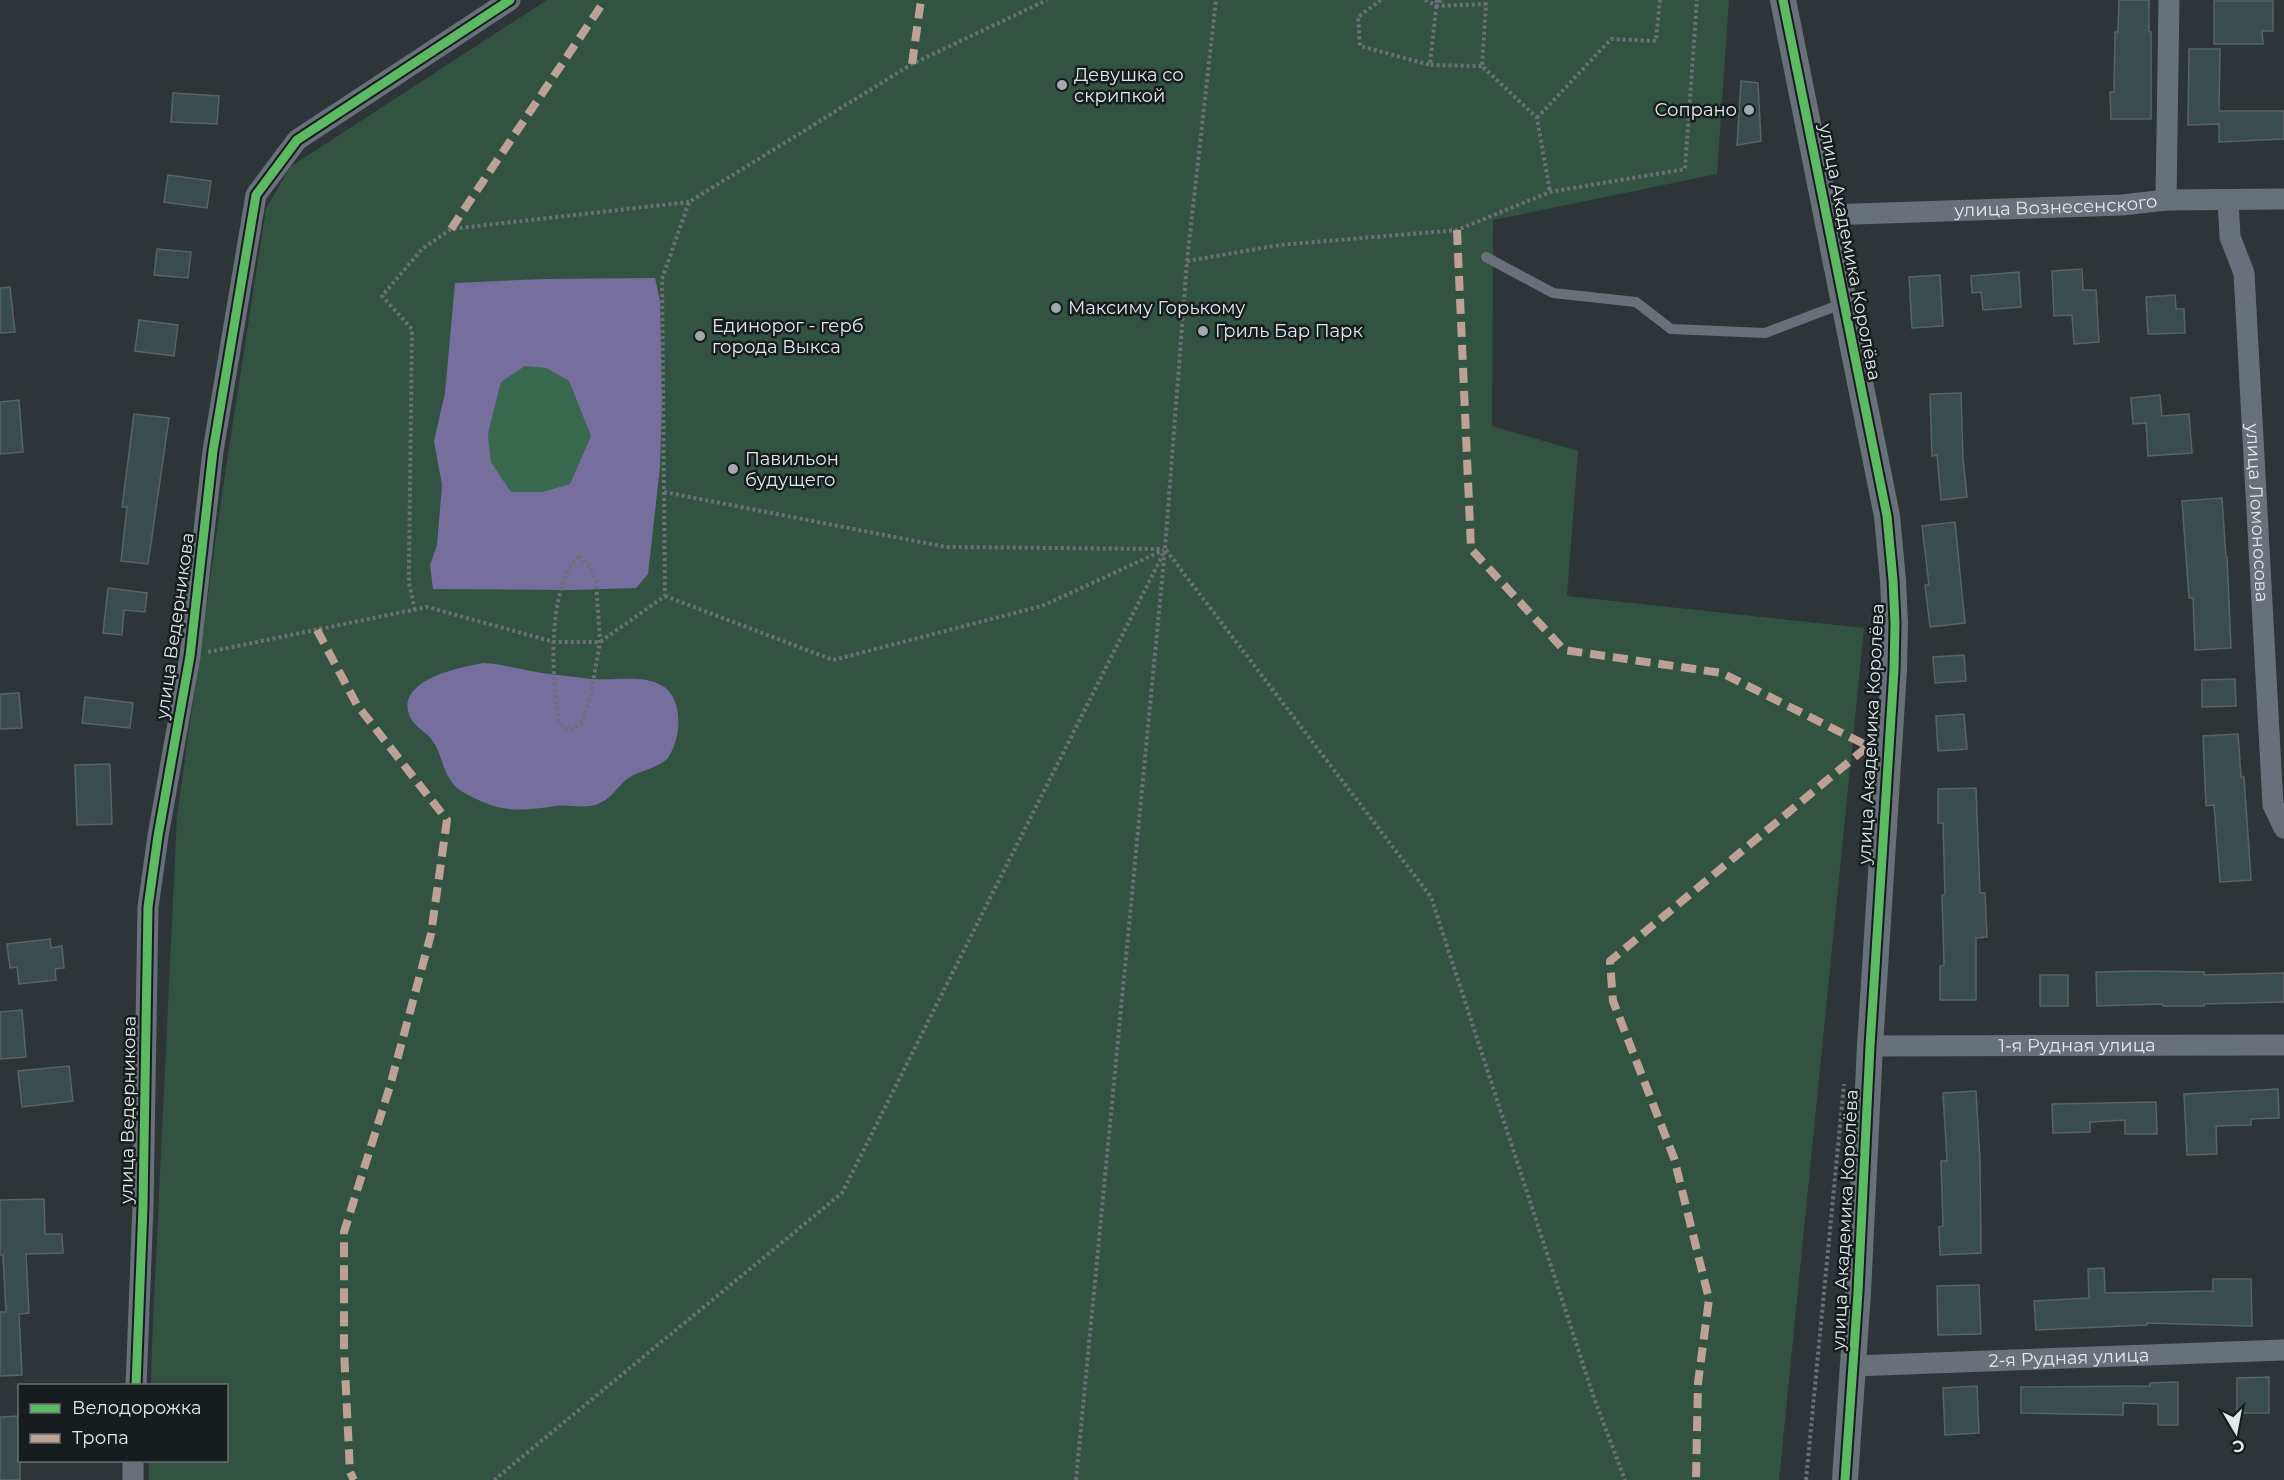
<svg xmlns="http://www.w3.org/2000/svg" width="2284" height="1480" font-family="Montserrat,sans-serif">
<rect width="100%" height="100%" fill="#2e3538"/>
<path fill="#335342" d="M547,0h1182l-12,174 -224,46 -1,206 86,25 -11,145 297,32 -85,852h-1630v-19l77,-1v-74l-75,-1 1,-41 25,-528 49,-349 40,-258 24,-42z"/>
<path fill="#38694f" d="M525,366l21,2 23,13 22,55 -21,48 -28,8h-31l-20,-30 -3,-28 13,-52z"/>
<path fill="#766f9d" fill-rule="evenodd" d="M655,278l5,23 2,102 -2,64 -12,107 -12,14 -64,2 -139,-1 -3,-24 7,-20 5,-60 -8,-44 11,-48 10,-110 88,-4zM525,366l21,2 23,13 22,55 -21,48 -28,8h-31l-20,-30 -3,-28 13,-52z
M484,663c19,1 38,7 58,10 16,2 33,4 49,6 20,2 50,-4 68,5 25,11 23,52 10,72 -5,10 -29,15 -39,21 -12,7 -15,19 -30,26 -14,7 -30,1 -45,3 -33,5 -52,7 -83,-9 -8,-4 -16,-8 -21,-16 -9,-13 -10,-29 -19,-41 -7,-9 -17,-13 -22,-23 -16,-37 50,-50 74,-54z"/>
<path fill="#3a4d4e" stroke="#5c6263" stroke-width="1.5" d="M2119,0h30v32h2v87h-40l-1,-27h4l1,-60h3z
M2214,1h59v30h-11l1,13h-49z
M2189,49h31l-1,62h65v28l-65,3v-18l-31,1z
M1741,81l17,2 3,58 -24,4z
M173,93l46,3 -2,28 -46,-2z
M168,175l43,6 -4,27 -43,-6z
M157,249l34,3 -3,26 -34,-3z
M2082,269l1,21h13l3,52 -25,2 -2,-29 -18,1 -2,-45z
M2019,272l2,35 -38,3 -2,-18 -9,1 -1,-17z
M1940,275l3,51 -31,2 -3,-51z
M10,287l5,45 -15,1v-45z
M2175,295l1,14h8l1,24 -37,1 -2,-37z
M139,320l39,5 -4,31 -39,-5z
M1961,393l2,65 4,39 -26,3 -4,-45 -5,1 -2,-62z
M2160,395l2,21 27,-2 3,39 -44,3 -2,-33 -13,1 -2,-26z
M19,400l4,52 -23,2v-52z
M134,414l35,4 -21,146 -27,-3 6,-54h-5z
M2222,498l4,59h1l4,91 -36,2 -2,-52h-4l-7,-97z
M1955,522l10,101 -35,4 -5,-42h4l-7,-59z
M108,588l39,5 -2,19 -21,-2 -2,25 -19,-2z
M1964,655l2,26 -31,2 -2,-26z
M2235,679l1,27 -34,1v-27z
M19,693l3,35 -22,1v-35z
M85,697l48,6 -3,25 -48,-5z
M1964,714l3,35 -29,2 -2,-35z
M2238,734l3,43h3l7,103 -31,2 -6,-77 -8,1 -3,-70z
M110,764l2,60 -35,1 -2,-60z
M1976,788l4,105h5l2,44 -11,1v62h-36v-34l4,-1 -2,-70 3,-1 -2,-71h-5v-34z
M50,939l1,9 11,-2 2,22 -9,1 1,11 -37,4 -2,-17 -7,1 -3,-24z
M2140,971l64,1v3l80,-2v29l-80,2v2h-41v-2l-66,2 -1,-34z
M2040,975h28v31h-28z
M22,1010l4,47 -26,2v-47z
M69,1066l4,35 -51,6 -4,-36z
M2278,1089l1,29 -28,1v6l-35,1 1,28 -30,1 -3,-61z
M1976,1091l4,69 1,93 -41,2 -1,-28 4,-1 -2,-65h6l-4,-68z
M2156,1102l1,32h-32v-14l-35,2v10l-37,1 -1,-29z
M44,1199l1,35h17l1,19 -37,1 3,59 -10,1 3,61 -22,1v-64h6l-3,-57h-3v-55z
M2104,1268l1,25 108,-2v-12h38l1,47 -105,-3v2l-111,5 -2,-29 55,-3 -1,-29z
M1979,1285l2,49 -43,1 -1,-49z
M2269,1377v36h-32v-35z
M2178,1382v43h-20v-21l-35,-1v12l-102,-2v-26l129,-1v-3z
M1977,1386l2,47 -34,2 -2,-47z
M20,1416v64h-20v-63z"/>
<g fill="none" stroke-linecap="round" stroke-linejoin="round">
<path stroke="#6a7078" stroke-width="4" stroke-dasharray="3 3" stroke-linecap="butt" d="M1381,0l-23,17 2,29 70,19
M1425,0l12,6
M1437,0l-7,65 52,1
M1441,0l-4,6 49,-2 -4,62 55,52 13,74
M1537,118l74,-79 45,2 4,-41
M1187,261l93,-16 177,-15 93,-38 135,-23 12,-169
M664,492l282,55 215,2
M1166,550l265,347 163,501 31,82
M578,557l10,7 8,16 4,62 -9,52 -9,28 -12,9 -11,-9c-7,-43 -13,-131 19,-165z
M665,596l168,64 209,-54 122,-56
M415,610l-6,-27v-15l3,-239 -30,-33 40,-47 29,-20 238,-27
M208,652l219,-45 127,35h46l65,-46 -3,-317 27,-77 223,-138 135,-64
M494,1480l348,-287 321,-639
M1076,1480l89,-931 22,-288 29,-261
M1806,1480l38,-396"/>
<path stroke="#68707a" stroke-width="10" d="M1486,257l67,36 83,9 35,27 94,4 79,-30"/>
<g stroke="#68707a" stroke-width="21">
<path d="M2166,200l3,-200"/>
<path id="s1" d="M2228,200l2,37 14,36 29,532 11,23"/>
<path id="s2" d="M1826,215l296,-10 44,-5 118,-1"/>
<path id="s3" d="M1870,1046l414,-1"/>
<path id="s4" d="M1853,1366l431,-16"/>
<path d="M136,1386l7,-180 5,-299 10,-71 32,-180 23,-205 43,-256 41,-55 213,-140"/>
<path d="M133,1480v-20"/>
</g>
<path stroke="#68707a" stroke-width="26" d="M1783,0l104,516 6,64 2,43 -1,47 -24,376 -12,246 -13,188"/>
<path stroke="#bda197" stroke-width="8" stroke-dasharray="15 8" stroke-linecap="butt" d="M912,64l9,-64
M451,229l154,-229
M1457,230l14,319 93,101 158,23 146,73 -258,215 3,40 61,157 35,141 -11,84 -2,97
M317,630l40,75 90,115 -16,114 -41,152 -46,146v118l6,122 4,8"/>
<g stroke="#171d1f" stroke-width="13">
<path id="cycleway" d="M1783,0l104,516 6,64 2,43 -1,47 -24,376 -12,246 -13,188
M136,1386l7,-180 5,-299 10,-71 32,-180 23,-205 43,-256 41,-55 213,-140"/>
</g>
<use href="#cycleway" stroke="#5cba63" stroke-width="9"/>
</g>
<g fill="#a2aaad" stroke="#171d1f" stroke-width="2">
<circle cx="1062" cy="85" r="6"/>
<circle cx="1749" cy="110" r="6"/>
<circle cx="1056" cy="308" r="6"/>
<circle cx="1203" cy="331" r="6"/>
<circle cx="700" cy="336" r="6"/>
<circle cx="733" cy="469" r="6"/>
</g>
<g text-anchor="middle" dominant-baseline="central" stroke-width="5" stroke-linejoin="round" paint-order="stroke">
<g font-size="18" fill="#e1e9ec" stroke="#171d1f" text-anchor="start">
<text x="1074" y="75">Девушка со<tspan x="1074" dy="21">скрипкой</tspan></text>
<text x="1737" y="110" text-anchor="end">Сопрано</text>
<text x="1068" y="308">Максиму Горькому</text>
<text x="712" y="326">Единорог - герб<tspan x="712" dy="21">города Выкса</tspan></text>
<text x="1215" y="331">Гриль Бар Парк</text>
<text x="745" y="459">Павильон<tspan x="745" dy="21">будущего</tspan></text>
</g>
<g font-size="18" fill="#e1e9ec" stroke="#171d1f">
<text stroke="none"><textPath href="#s2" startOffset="230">улица Вознесенского</textPath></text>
<text transform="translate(1850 252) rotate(79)">улица Академика Королёва</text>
<text stroke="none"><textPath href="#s1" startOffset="316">улица Ломоносова</textPath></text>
<text transform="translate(175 626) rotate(-82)">улица Ведерникова</text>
<text transform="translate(1871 734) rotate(-87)">улица Академика Королёва</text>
<text stroke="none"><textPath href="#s3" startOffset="207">1-я Рудная улица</textPath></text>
<text transform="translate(128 1110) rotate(-89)">улица Ведерникова</text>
<text transform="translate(1845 1220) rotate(-87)">улица Академика Королёва</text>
<text stroke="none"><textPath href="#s4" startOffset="216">2-я Рудная улица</textPath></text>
</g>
</g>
<rect x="18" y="1384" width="210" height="78" fill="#171d1f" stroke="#686f71" stroke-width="1.5"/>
<rect x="30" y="1404" width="30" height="9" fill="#5cba63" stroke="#686f71" stroke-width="1.5"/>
<text x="72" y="1414" font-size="18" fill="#e1e9ec">Велодорожка</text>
<rect x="30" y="1434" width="30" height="9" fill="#bda197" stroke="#686f71" stroke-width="1.5"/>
<text x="72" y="1444" font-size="18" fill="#e1e9ec">Тропа</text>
<g transform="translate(2236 1432) rotate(170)" stroke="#171d1f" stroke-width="4.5" paint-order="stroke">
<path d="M0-4.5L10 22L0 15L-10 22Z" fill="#e1e9ec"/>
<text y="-9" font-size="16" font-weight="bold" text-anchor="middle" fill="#e1e9ec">С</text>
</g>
</svg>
